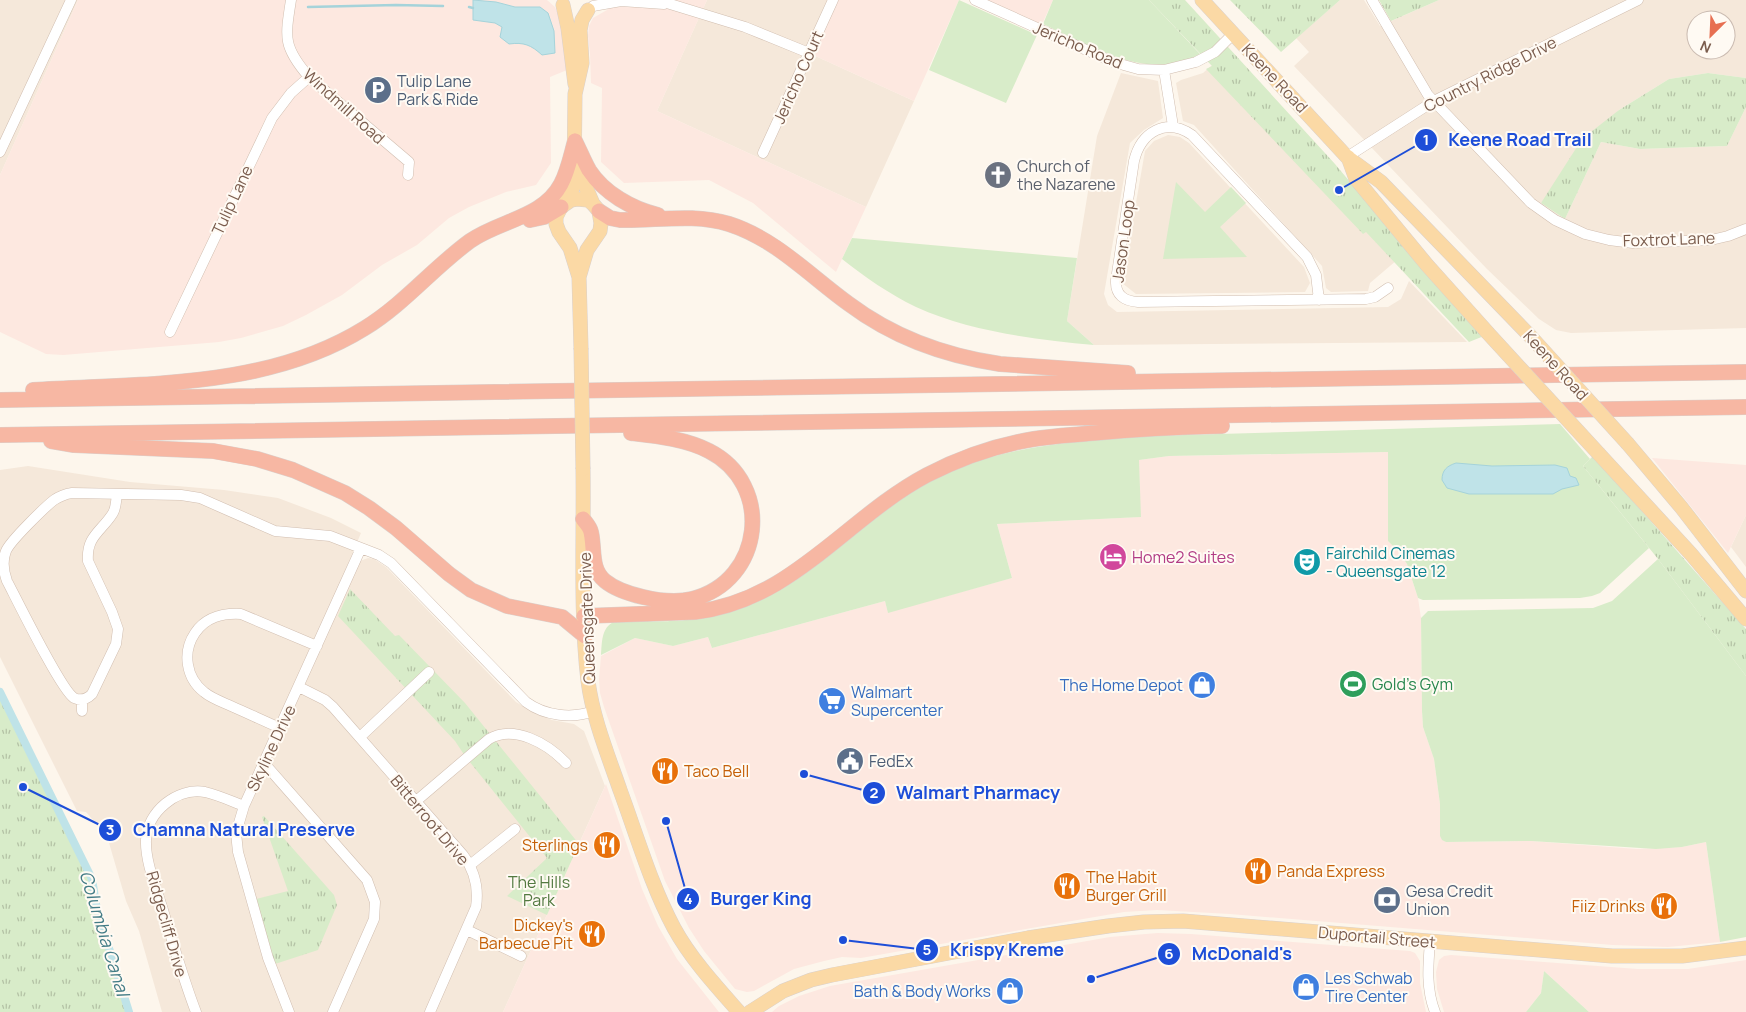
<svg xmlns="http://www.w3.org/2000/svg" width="1746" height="1012" font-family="Manrope,sans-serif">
<defs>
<pattern id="park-tufts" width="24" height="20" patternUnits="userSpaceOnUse" patternTransform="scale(1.25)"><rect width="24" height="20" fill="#d8ecc9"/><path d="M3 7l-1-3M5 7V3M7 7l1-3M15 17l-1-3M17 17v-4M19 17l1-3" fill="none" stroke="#b4c2a5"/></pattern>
</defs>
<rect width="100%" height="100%" fill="#fdf6ec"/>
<path fill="#f5e8da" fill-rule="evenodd" d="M0,0h78l-78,175z
M707,0h128l-24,54 103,47 -48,106 -209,-96z
M1340,0h24l16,26 59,-26h307v78l-38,-5 -39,6 -50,31 -78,93 24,16 36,-77 39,7 87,-3 19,-39v221l-175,5 -15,-3 -17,-11 -52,-50 -193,-203 15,-14 -13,-14zM1696,20h30v30h-30z
M1218,60l179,200 -27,23 -2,8 -37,1 -5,-4 -4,-22 -128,-141 -11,-4 -7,-38 5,-3 22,-7z
M1121,73l37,8 5,37 -19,12 -14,13 -26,151 4,11 9,7 271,-5 13,-8 8,-18 58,61 -373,3 -27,-24 30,-185z
M1168,135l12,2 9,6 115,124 6,16 -5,9 -169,2 -14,-11 23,-132 9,-10z
M28,466l102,16 94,8 54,8 53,20 30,15 -14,33 21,-8 6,1 12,8 130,135 20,12 16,6 22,4 10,7 21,55 -102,226h-341l-23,-81 -13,-30 -19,-65 -21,-24 -9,-1 -77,-154v-187z
M1746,515v52l-15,-20z"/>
<path fill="#fde8e0" d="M78,0h469l8,7 6,13 6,50 -17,7 1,86 -15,22 -30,7 -37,15 -20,11 -32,27 -35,20 -40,30 -36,20 -23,11 -42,12 -22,4 -156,13 -17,-1 -46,-22v-157z
M608,0h99l-50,111 209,96 -30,65 -83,-69 -44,-23 -85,3 -23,-21 1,-74 -11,-5 -1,-29 -2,-18 1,-10 4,-8 14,-8z
M835,0h124l-45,101 -103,-47z
M972,0h81l-14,31z
M1389,452l-1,89 11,11 8,12 11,34 3,20 1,93 1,16 11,32 6,45v32l6,6 85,-1 106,8 45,-2 24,-5 14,100 -52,5 -55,-2 -383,-31 -73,-4 -33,2 -35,6 -228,40 -19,-1 -18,4 -30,8 -40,22 -7,1 -12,-3 -31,-38 -15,-23 -24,-47 -61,-174 -4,-14 -1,-14 2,-23 34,-18 38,8 35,-9 4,11 173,-47 3,11 124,-34 -15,-54 143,-7 -1,-57 30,-4z
M1652,458l94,7v50l-18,38z
M606,784l36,105 16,37 19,33 42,53h-216z
M1158,933l33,1 219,17 5,2 5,8v22l6,29h-654l7,-6 20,-10 31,-10 280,-49z
M1451,955l187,14h50l58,-9v52h-157l-45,-41 -3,22 -15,19h-82l-7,-23 -1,-17 3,-12 5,-4z"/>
<path fill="#d8ecc9" d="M959,0l78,35 -31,68 -77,-33z
M1053,0h96l51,54c-53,29 -109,-8 -157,-30z
M1176,182l29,30 26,-25 15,16 -26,24 27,30 -84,2z
M852,238l225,20 -10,63 27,24c-60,-6 -123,-13 -178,-38 -27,-13 -51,-30 -74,-48z
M1560,424l30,35 -7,7 66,82 -49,45 -8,3 -12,2 -157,2 -5,-2 -11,-34 -8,-12 -11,-11v-89l-219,4 -30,4 2,57 -144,7 15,54 -124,35 -3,-12 -173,47 -4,-11 -35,9 -38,-8 -34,17c1,-11 0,-28 13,-33 8,-3 45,0 57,-1 33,-1 64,-9 94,-23 45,-22 80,-58 119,-87 21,-16 45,-32 69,-42 63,-24 130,-29 197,-33z
M1658,559l88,117v261l-26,5 -14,-100 -24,5 -26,2 -125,-8 -85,1 -4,-2 -2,-4v-32l-6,-45 -11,-32 -1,-16 -1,-93 7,-7 165,-3 19,-7z
M1544,971l45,41h-63l15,-19z"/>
<path fill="url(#park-tufts)" d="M1149,0h36l150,164 66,79 83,93 -15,6 -103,-110 -3,2 -157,-165 6,-3z
M1230,0h110l-59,52z
M1379,0h60l-48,21z
M1708,73l38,5v29l-19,39 -87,3 -39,-7 -36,77 -24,-16 41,-64 37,-29 50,-31z
M1593,456l153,173v47l-88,-117 -75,-93z
M350,589l45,47 4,-1 66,68 114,141 -32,71 -40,-19 40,-38 -82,-102 -10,-15 -117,-125z
M0,692l92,187 5,31 32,102h-129z
M264,816l70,79 3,10 -19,45 -43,14 -19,-65 32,-8 -26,-74z"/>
<path fill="#bfe3e8" stroke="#a5d3da" d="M473,0l23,2 19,5h25l8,6 6,18 1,22 -13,2c-11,-10 -18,-13 -33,-11l-9,-7 2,-10 -7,-4 -22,-3z
M1456,463l36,3 63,-1 12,3 3,8 6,2 3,7 -17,4 -9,5h-84l-22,-6 -5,-8c0,-10 5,-14 14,-17z"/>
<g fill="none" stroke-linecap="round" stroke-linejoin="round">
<path stroke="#a5d3da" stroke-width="2.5" d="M308,7l88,-2 47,1
M469,7l4,1"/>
<path stroke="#bfe3e8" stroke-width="8" d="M0,692l92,187 5,31 32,102"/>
<g stroke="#d1beb0" stroke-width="11">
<path id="minor" d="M291,0c-6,38 -8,47 18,77l100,85 -1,13
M657,0l88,27 64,26
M975,0l138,62 25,7 26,1 32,-8 19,-10 19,-19
M1372,0l56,95 103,108 24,17 30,14 24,6 24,3 78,-3 17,-4 18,-7
M593,6l28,-5 43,3
M1164,70l9,56
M0,152l71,-152
M763,153l70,-153
M1347,157l87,-56 204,-101
M1319,300l-3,-25 -9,-18 -115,-122c-26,-18 -51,-3 -58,26l-18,119c-1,15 8,21 22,22l228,-3 9,-2 13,-9
M170,332l102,-214 19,-25 18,-16
M117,494c-1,7 -1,14 -4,19 -11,18 -27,23 -25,48l24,51 6,17 -2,15 -24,50c-5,5 -11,7 -18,4 -13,-8 -57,-98 -67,-117 -4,-11 -5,-20 -1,-30 4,-10 39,-44 48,-51 6,-4 11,-6 18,-7l109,2 19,3 75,33 55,5 49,19 12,8 135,139c19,14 46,17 68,9
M299,687l26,13 8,7 130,148c12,16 16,32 13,52l-46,105
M82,700v11
M280,728c-16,-7 -33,-15 -49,-22 -9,-4 -20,-8 -27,-14 -18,-14 -22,-40 -9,-59 11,-16 27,-20 46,-19l76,32
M360,737l69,-65
M264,763l103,117 8,22 -1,17 -41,93
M415,802l74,-63c25,-15 59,5 77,24
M470,865l45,-36
M467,930l54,26
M1430,942c-2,24 -4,47 5,70
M196,1012c-12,-31 -21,-63 -31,-95 -6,-23 -20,-53 -19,-77 1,-28 31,-53 59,-48 13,3 26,9 39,14
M289,1012l-21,-54 -30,-106 -2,-19 8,-27 117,-258"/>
</g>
<g stroke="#dad1cd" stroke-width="15">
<path id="major" d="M1202,0l145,157 34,25 150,155
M563,5l5,23 7,56
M1348,157l8,22 71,86 60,67
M580,158l7,32 6,14
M565,203l5,-7 4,-12 1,-90 7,-31 -2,-33 2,-10 6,-10
M579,277l-9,-29 -11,-16 -3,-8v-7l5,-10 10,-7 6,-1 11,1 5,4 6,7 2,12 -1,8 -13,19 -8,27 2,71
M1628,444l53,63 65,84
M1599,454l92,100 55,65
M583,469c1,70 -3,143 5,212 5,38 20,74 32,109 17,46 31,95 54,138 17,31 42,58 65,84
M750,1012l33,-21 28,-11 21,-5 196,-37 80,-12 36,-4 39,-1 429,35h70l64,-8"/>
</g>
<g stroke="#dad1cd" stroke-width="16">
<path id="highway" d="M575,141c5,10 9,20 14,29 15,23 43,39 69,45
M599,211l11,7 10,2c36,1 73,-7 109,4 47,15 81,52 120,80 44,33 97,52 151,60l128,9
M530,220l14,-3 17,-10
M33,390c112,-7 234,-1 332,-62 39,-24 68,-60 105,-87 30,-21 73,-23 91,-57 7,-13 10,-29 14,-43
M0,400l1746,-28
M0,435l1746,-28
M51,441l23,4 139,6 44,8 36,11 52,23 24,15 27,20 53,46 22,16 36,16 55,11 23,19
M583,519c3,4 7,8 8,13 4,17 -1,37 14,49 11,9 25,13 38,16 17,4 33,6 49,2 72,-18 82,-115 17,-148 -23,-12 -52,-15 -78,-18
M584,616l111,-4c97,-11 151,-94 232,-137 33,-17 70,-30 107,-36 19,-3 40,-4 60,-6 43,-4 85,-6 128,-7"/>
</g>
<use href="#minor" stroke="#fff" stroke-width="10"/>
<use href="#major" stroke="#fbd9a5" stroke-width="14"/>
<use href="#highway" stroke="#f7b7a3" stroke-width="15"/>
<g stroke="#dad1cd" stroke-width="15" stroke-linecap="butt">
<path id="major-bridge" d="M1487,332l112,122
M1531,337l97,107
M581,348l2,121"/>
</g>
<use href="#major-bridge" stroke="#fbd9a5" stroke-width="14"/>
</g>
<defs>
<g id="parking-disc" transform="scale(1.4375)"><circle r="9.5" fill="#5c6f8a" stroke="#fffaf3"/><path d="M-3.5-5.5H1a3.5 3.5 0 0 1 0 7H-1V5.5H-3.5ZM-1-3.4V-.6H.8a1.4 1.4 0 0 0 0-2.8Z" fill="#fff"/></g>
<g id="church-disc" transform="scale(1.4375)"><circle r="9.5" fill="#6b7280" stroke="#fffaf3"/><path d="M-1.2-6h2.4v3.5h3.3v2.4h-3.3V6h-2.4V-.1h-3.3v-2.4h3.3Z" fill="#fff"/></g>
<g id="hotel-disc" transform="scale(1.4375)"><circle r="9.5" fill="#d1479c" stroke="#fffaf3"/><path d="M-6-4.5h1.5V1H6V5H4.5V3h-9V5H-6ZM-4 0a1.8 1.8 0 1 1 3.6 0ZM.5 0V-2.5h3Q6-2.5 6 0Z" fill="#fff"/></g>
<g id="theatre-disc" transform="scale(1.4375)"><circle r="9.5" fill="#0f9aa8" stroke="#fffaf3"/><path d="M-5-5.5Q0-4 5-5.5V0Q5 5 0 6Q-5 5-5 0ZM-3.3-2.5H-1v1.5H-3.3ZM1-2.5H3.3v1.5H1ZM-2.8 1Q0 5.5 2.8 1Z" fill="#fff"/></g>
<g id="stadium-disc" transform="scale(1.4375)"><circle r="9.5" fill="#2e9e5b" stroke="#fffaf3"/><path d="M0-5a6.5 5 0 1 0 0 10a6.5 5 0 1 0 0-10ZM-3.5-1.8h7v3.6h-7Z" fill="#fff"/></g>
<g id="shop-disc" transform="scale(1.4375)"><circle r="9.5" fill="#3f7fe0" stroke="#fffaf3"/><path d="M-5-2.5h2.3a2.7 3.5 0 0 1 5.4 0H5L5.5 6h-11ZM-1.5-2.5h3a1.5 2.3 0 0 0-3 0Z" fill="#fff"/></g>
<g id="supermarket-disc" transform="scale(1.4375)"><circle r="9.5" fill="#3f7fe0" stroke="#fffaf3"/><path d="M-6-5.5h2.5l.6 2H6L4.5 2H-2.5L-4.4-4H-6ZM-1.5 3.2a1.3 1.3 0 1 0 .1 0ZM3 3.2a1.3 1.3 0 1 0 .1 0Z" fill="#fff"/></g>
<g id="civic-disc" transform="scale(1.4375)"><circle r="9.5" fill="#5c6f8a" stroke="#fffaf3"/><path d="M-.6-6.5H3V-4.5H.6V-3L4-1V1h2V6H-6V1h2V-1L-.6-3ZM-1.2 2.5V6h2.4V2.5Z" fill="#fff"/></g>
<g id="restaurant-disc" transform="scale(1.4375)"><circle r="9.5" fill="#e8710a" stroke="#fffaf3"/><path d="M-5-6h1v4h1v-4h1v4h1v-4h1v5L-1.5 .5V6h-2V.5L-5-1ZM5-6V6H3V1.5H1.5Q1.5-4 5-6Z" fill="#fff"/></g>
<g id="bank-disc" transform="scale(1.4375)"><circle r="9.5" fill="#5c6f8a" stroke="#fffaf3"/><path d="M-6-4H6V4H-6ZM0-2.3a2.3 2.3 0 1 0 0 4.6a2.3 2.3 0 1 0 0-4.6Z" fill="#fff"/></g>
</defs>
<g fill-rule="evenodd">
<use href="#parking-disc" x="378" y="90"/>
<use href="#church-disc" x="998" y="175"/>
<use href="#hotel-disc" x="1113" y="557"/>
<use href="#theatre-disc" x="1307" y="562"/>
<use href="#stadium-disc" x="1353" y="684"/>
<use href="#shop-disc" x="1202" y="685"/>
<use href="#supermarket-disc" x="832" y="701"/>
<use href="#civic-disc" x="850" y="761"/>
<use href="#restaurant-disc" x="665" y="771"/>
<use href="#restaurant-disc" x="607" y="845"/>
<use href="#restaurant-disc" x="1258" y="871"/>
<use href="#restaurant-disc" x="1067" y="886"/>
<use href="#bank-disc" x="1387" y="900"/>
<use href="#restaurant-disc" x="1664" y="906"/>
<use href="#restaurant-disc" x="592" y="934"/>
<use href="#shop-disc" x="1306" y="987"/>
<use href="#shop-disc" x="1010" y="991"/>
</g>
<g text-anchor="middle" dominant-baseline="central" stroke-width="4" stroke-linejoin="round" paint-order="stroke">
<g font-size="16" fill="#7a5c4d" stroke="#fffaf3">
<text transform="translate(1078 45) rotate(23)">Jericho Road</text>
<text transform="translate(1490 74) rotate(-27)">Country Ridge Drive</text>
<text transform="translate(798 77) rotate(-66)">Jericho Court</text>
<text transform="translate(1275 78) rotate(47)">Keene Road</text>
<text transform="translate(344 106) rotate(42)">Windmill Road</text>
<text transform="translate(232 200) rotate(-65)">Tulip Lane</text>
<text transform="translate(1669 239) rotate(-2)">Foxtrot Lane</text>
<text transform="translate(1123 241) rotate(-82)">Jason Loop</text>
<text transform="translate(1556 365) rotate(48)">Keene Road</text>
<text transform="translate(587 618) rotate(-92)">Queensgate Drive</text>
<text transform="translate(271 748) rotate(-65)">Skyline Drive</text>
<text transform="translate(430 820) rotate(50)">Bitterroot Drive</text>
<text transform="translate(167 924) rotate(74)">Ridgecliff Drive</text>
<text transform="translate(1377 937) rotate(5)">Duportail Street</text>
</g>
<g font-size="16" fill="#4e5e75" stroke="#fffaf3" text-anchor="start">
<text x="397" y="81">Tulip Lane<tspan x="397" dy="18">Park &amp; Ride</tspan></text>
<text x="869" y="761">FedEx</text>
<text x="1406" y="891">Gesa Credit<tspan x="1406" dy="18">Union</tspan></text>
</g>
<g font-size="16" fill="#5b616d" stroke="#fffaf3" text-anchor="start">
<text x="1017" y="166">Church of<tspan x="1017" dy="18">the Nazarene</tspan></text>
</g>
<g font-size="16" fill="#0d838f" stroke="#fffaf3" text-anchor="start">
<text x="1326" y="553">Fairchild Cinemas<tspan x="1326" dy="18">- Queensgate 12</tspan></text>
</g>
<g font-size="16" fill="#b23c85" stroke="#fffaf3" text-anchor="start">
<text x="1132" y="557">Home2 Suites</text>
</g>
<g font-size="16" fill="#27864d" stroke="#fffaf3" text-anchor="start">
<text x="1372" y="684">Gold's Gym</text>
</g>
<g font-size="16" fill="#366cbe" stroke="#fffaf3" text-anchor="end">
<text x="1183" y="685">The Home Depot</text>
<text x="851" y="692" text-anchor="start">Walmart<tspan x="851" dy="18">Supercenter</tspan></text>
<text x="1325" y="978" text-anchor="start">Les Schwab<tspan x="1325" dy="18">Tire Center</tspan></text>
<text x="991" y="991">Bath &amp; Body Works</text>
</g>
<g font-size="16" fill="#c56008" stroke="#fffaf3" text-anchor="start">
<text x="684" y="771">Taco Bell</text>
<text x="588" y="845" text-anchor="end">Sterlings</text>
<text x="1277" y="871">Panda Express</text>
<text x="1086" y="877">The Habit<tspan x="1086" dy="18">Burger Grill</tspan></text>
<text x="1645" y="906" text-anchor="end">Fiiz Drinks</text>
<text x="573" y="925" text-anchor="end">Dickey's<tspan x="573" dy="18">Barbecue Pit</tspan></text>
</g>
<g font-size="16" fill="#537a41" stroke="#fffaf3">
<text x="539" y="882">The Hills<tspan x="539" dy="18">Park</tspan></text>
</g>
<g font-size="18" font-style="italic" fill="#437c86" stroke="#fffaf3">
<text transform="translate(105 933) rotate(73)">Columbia Canal</text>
</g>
</g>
<path fill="none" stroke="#1d4ed8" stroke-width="2" d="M1339 190L1426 140M804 774L874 793M23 787L110 830M666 821L688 899M843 940L927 950M1091 979L1169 954"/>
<g fill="#1d4ed8" stroke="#fffaf3" stroke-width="2">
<circle cx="1339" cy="190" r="5"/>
<circle cx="804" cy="774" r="5"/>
<circle cx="23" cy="787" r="5"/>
<circle cx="666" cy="821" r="5"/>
<circle cx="843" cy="940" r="5"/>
<circle cx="1091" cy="979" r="5"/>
<circle cx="1426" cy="140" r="12"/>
<circle cx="874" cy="793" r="12"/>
<circle cx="110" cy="830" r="12"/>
<circle cx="688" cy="899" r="12"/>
<circle cx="927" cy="950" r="12"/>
<circle cx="1169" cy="954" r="12"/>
</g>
<g font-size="15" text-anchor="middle" font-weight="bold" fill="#fff">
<text x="1426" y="145">1</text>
<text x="874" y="798">2</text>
<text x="110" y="835">3</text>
<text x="688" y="904">4</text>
<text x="927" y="955">5</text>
<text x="1169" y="959">6</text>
</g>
<g font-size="18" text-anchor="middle" font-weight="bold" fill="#1d4ed8" stroke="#fffaf3" stroke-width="4" stroke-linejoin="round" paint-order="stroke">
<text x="1520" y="146">Keene Road Trail</text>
<text x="978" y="799">Walmart Pharmacy</text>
<text x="244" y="836">Chamna Natural Preserve</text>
<text x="761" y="905">Burger King</text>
<text x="1007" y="956">Krispy Kreme</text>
<text x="1242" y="960">McDonald's</text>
</g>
<g transform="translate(1711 35) rotate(204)"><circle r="24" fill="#fffaf3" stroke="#cabbb1"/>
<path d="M0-4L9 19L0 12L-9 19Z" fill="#e76f51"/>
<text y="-8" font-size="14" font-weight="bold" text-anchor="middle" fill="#7a5c4d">N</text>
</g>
</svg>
